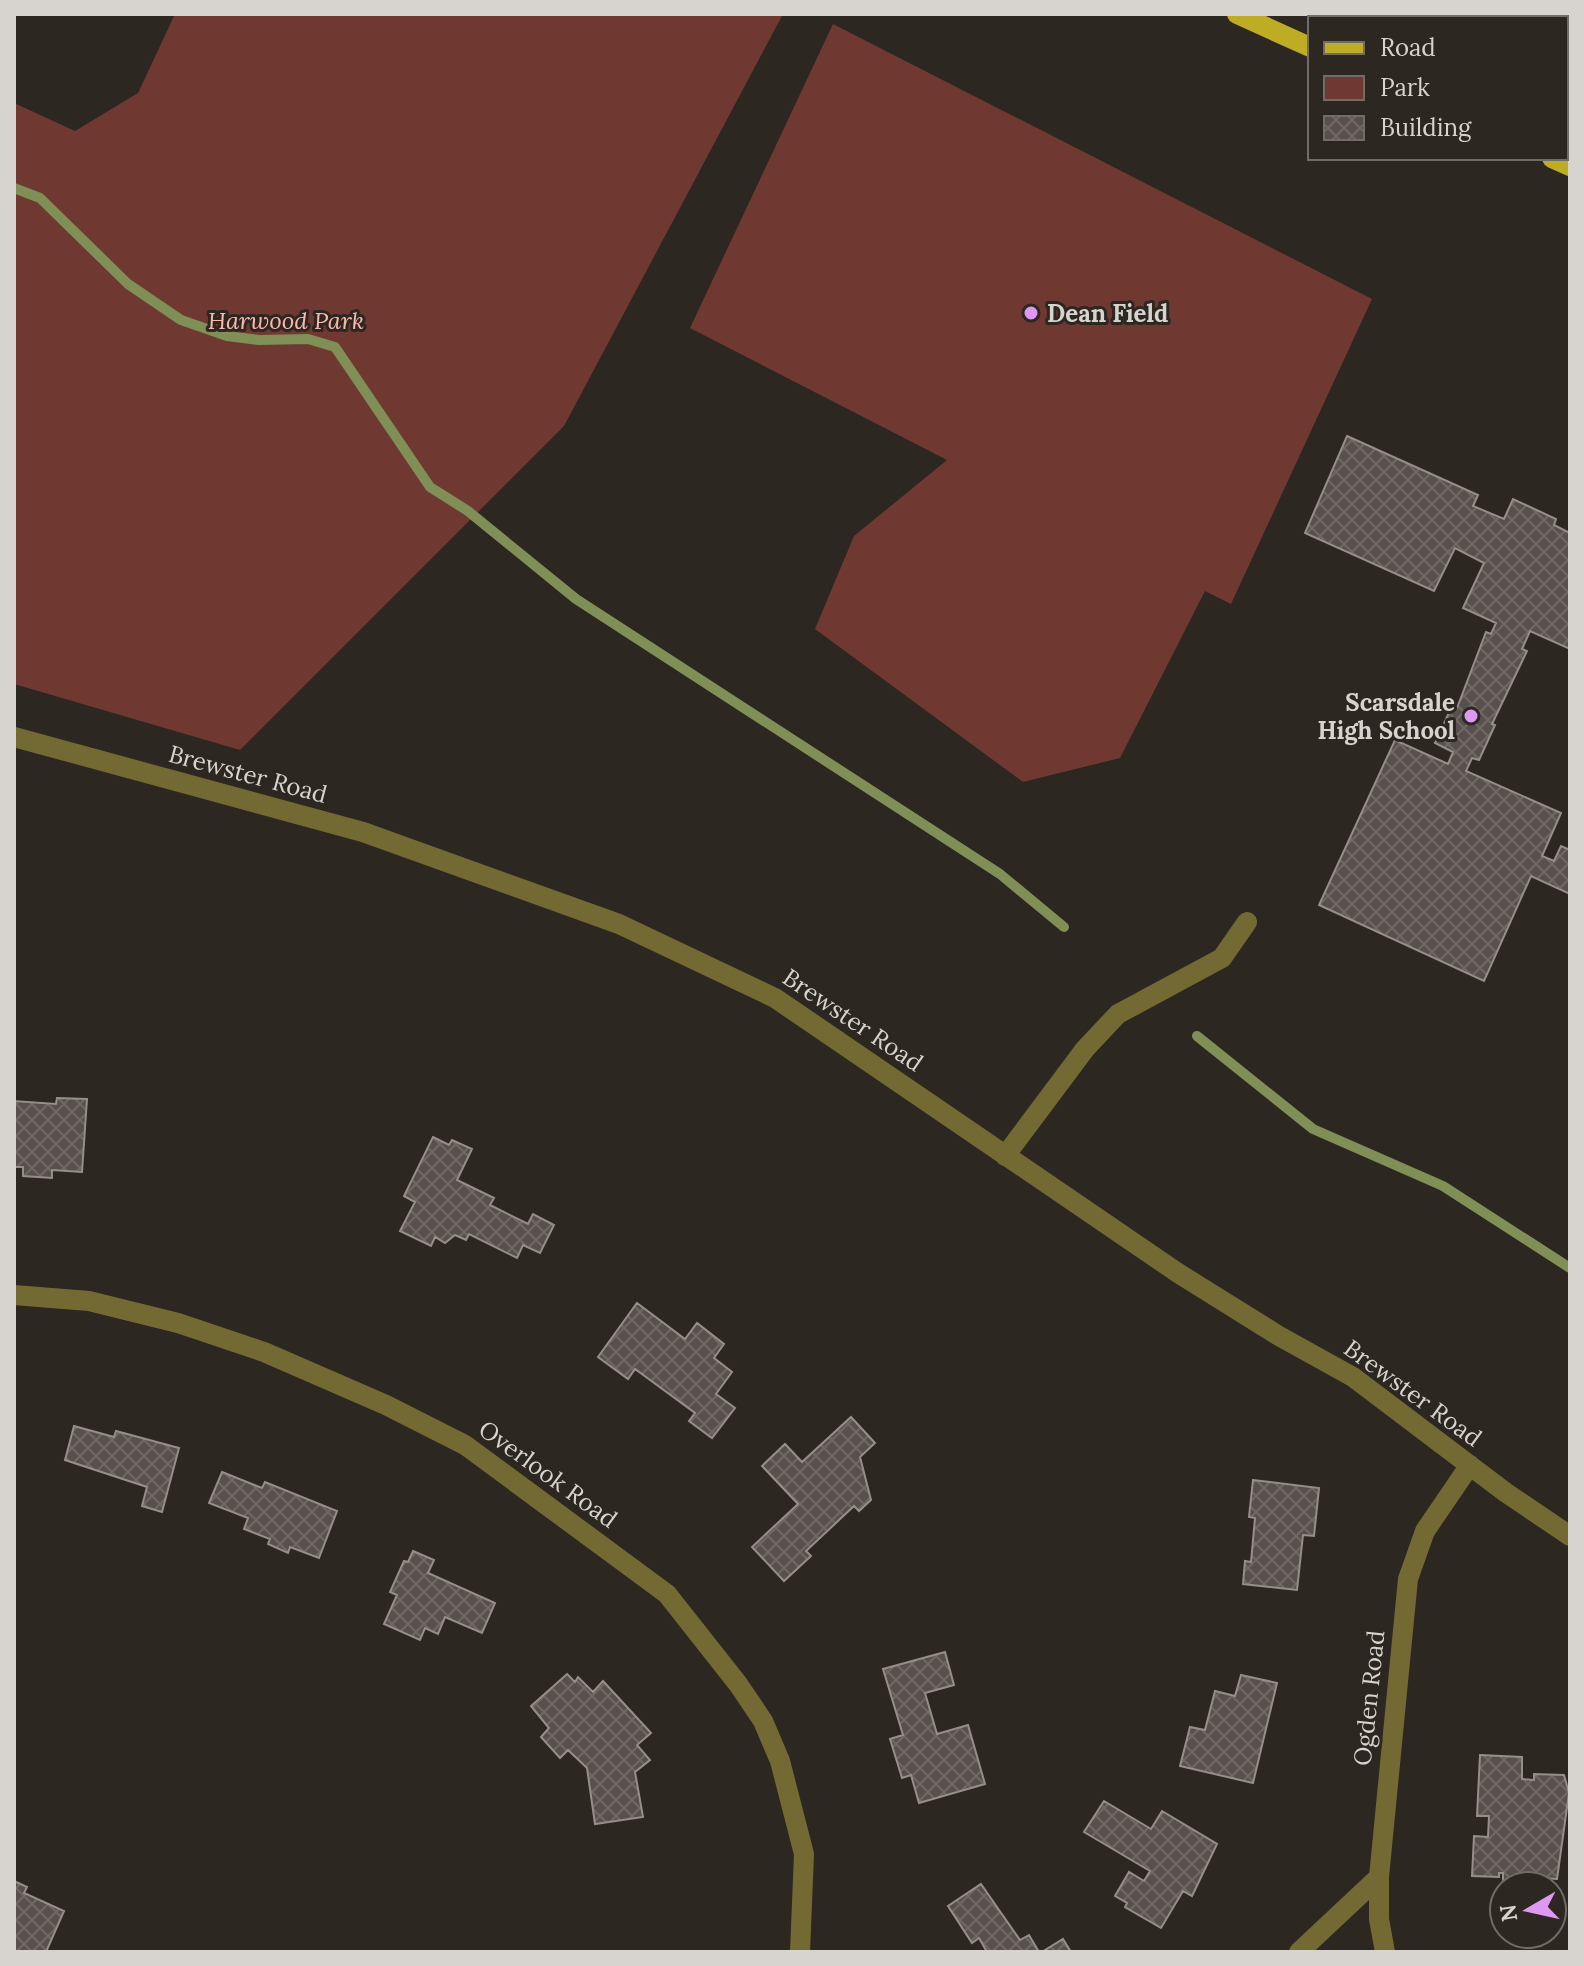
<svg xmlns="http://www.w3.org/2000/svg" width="1584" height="1966" font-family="Lora,serif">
<defs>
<pattern id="building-cross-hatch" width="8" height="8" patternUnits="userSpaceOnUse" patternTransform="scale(2)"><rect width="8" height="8" fill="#58504c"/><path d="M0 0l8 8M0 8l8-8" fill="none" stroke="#6f6865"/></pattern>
</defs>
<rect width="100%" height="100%" fill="#2c2721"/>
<path fill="#6f3931" d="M175,14h608l-219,412 -324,324 -226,-66v-581l61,28 63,-38z
M833,24l539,275 -141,305 -26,-13 -85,167 -97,24 -208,-153 39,-93 93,-76 -257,-132z"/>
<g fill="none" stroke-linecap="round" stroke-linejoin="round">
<path stroke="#7f8f56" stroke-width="10" d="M14,188l26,10 88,86 53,36 46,16 32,4 49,-1 27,8 95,140 38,24 108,88 424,275 64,53
M1197,1036l116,93 130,57 127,82"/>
</g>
<path fill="url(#building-cross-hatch)" stroke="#968e89" stroke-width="2" d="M1505,14h65l-1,47 -3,-1v-42h-63z
M1347,436l131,59 -5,11 31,13 9,-20 43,20 -2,6 16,8v116l-40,-18 -8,18 5,2 -35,73 3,1 -16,35 -7,-2 -6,13 95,42 -19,43 12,5 7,-15 9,4v44l-39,-18 -47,105 -165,-76 76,-165 53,24 5,-12 -18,-9 17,-37 5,2 29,-76 5,2 5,-11 -33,-15 21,-45 -29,-15 -21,43 -129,-58z
M57,1098l30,1 -5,73 -30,-2v8l-29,-2v-9h-9v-66l42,3z
M433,1137l16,8 3,-5 20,9 -15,31 37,18 -4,7 38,19 5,-10 21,11 -14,28 -17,-8 -6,13 -48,-24 -3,6 -11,-5 -10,8 -10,-6 -4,9 -31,-15 15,-29 -11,-6z
M637,1303l48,36 12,-16 27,21 -10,14 18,14 -16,22 19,14 -23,30 -23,-17 6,-8 -60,-44 -7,10 -30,-22z
M851,1417l24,26 -15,14 11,43 -12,11 -5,-5 -48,45 5,5 -27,25 -32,-34 46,-43 -36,-38 23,-22 17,18z
M74,1426l40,11 2,-6 63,17 -17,64 -20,-6 5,-19 -82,-27z
M222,1472l40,16 3,-6 72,29 -18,47 -29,-11 -2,6 -20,-9 2,-5 -26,-10 4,-11 -39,-15z
M1253,1480l66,8 -5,48 -11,-1 -6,55 -54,-6 2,-23 6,1 4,-44 -6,-1z
M413,1551l21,9 -6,13 67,30 -13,30 -37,-16 -7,17 -13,-6 -5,12 -36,-16 13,-29 -7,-3 14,-31 4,1z
M945,1652l9,33 -29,8 12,41 31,-9 17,59 -66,19 -8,-28 -9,3 -12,-39 13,-4 -20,-66z
M567,1674l8,8 3,-5 15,15 10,-11 48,52 -14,12 13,15 -15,12 8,45 -48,7 -8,-56 -19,-18 -8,8 -19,-21 8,-9 -18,-22z
M1241,1675l36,8 -24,100 -73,-17 10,-39 15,3 10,-39 20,5z
M1480,1755l42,2v22l12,1v-6l30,1 5,18 -12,86 -15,-1 -3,8 -36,-2v-11h-4v4l-27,-1 2,-40 14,1 1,-21h-12z
M1104,1801l47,28 11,-18 55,33 -25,52 -9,-5 -22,37 -36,-21 2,-4 -12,-7 14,-24 15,9 6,-10 -66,-39z
M14,1881l13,6 -3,6 40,18 -18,41h-32z
M981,1884l39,56 9,-5 10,17h-52l-8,-14 -7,5 -24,-37z
M1063,1939l8,13h-29z"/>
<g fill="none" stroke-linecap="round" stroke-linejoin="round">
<path stroke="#736a33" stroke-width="20" d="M14,737l349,95 256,92 156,74 403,275 101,63 74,41 152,115 65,44
M1005,1156l80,-107 33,-35 104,-56 25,-36
M14,1295l75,6 89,22 86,29 122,53 79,40 202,149 71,90 25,37 17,40 24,93 -4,98
M1299,1952l80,-75
M1385,1952l-6,-33v-42l29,-298 17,-48 45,-66"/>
<path stroke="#beac24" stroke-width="20" d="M1237,14l73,33
M1552,158l18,8"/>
</g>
<g fill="#de98f2" stroke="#2c2721" stroke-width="3">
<circle cx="1031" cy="313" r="8"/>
<circle cx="1471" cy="716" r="8"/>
</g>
<g text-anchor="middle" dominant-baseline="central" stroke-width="6" stroke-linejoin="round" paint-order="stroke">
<g font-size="24" font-weight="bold" fill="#d7d4d0" stroke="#2c2721" text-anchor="start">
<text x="1047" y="313">Dean Field</text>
<text x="1455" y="702" text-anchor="end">Scarsdale<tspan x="1455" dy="28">High School</tspan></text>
</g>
<g font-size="24" font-style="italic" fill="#fcb6aa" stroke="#2c2721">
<text x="286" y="320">Harwood Park</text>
</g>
<g font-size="24" fill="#d7d4d0" stroke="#2c2721">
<text transform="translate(248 774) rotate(15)">Brewster Road</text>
<text transform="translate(853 1020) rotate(34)">Brewster Road</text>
<text transform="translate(1413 1393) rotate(36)">Brewster Road</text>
<text transform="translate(548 1474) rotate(36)">Overlook Road</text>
<text transform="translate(1369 1698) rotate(-84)">Ogden Road</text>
</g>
</g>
<rect width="1584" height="1966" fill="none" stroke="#d7d4d0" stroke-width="32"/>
<rect x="1308" y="16" width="260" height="144" fill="#2c2721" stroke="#706c67" stroke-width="2"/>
<rect x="1324" y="42" width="40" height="12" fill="#beac24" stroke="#706c67" stroke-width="2"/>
<text x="1380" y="56" font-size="24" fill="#d7d4d0">Road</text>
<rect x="1324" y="76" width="40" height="24" fill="#6f3931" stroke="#706c67" stroke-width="2"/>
<text x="1380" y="96" font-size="24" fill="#d7d4d0">Park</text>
<rect x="1324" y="116" width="40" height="24" fill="url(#building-cross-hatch)" stroke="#706c67" stroke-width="2"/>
<text x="1380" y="136" font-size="24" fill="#d7d4d0">Building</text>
<g transform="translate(1528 1910) rotate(261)"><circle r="38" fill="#2c2721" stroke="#706c67" stroke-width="2"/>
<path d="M0-6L14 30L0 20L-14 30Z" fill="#de98f2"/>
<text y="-12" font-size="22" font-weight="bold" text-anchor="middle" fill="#d7d4d0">N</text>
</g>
</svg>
